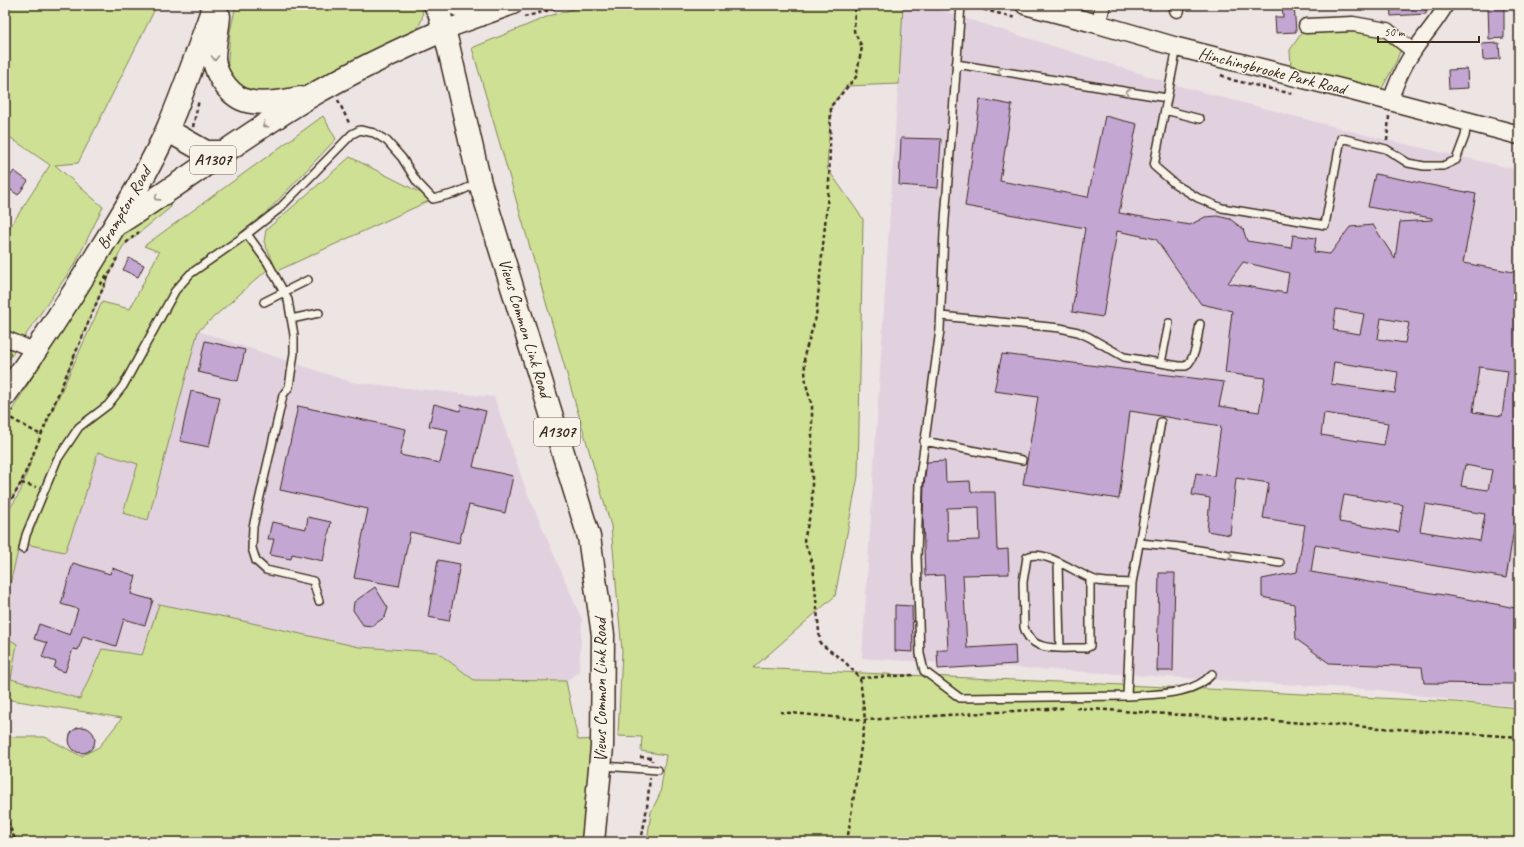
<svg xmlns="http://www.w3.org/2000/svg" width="1524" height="847" font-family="Caveat,sans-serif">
<rect width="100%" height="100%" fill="#ede4e4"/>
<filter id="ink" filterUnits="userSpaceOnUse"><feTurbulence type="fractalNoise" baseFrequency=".025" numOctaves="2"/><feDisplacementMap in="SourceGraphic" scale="8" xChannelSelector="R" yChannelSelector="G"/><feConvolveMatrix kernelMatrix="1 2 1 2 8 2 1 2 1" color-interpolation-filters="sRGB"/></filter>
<g filter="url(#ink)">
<path fill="#e1d1df" d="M903,5h20l260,82 187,49 149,34v536l-44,-3 -95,-13 -518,-32z
M198,331l153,51 143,15 31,90 57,133 -3,52 -13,9 -92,-1 -37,-28 -78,-5 -217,8 -40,-6 -22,50 -69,-20 6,-34 -12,-8v-33l15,-61 63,-41 15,-50 40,12 -15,49 25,7z"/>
<path fill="#cde094" stroke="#848559" d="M5,5h152l-79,158 -23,2 48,42 -27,55 -71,103v-130l45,-70 -45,-31z
M236,5h185c4,11 0,19 -7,28l-110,54 -18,7 -24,1 -22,-7 -13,-15 3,-41z
M588,5h315l-4,79 -53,2 -15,20 -4,62 36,51 -5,257 -23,120 -82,72 435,20 267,14 64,6v134h-872l4,-30 9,-18 6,-39 -25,-4 1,-14 -24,-1 4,-85 -11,-125 -139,-478 77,-32z
M1305,28l76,2 21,16 -6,16 -16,30 -89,-26 -1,-16z
M323,116l13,23 -72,76 -23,17 26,38 -69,61 -50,189 -25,-7 15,-49 -40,-12 -15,50 -18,50 -45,-9 -15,61v-64l5,1 -5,-1v-23l15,-25 15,-41 -14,32 -16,28v-90l119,-190 43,-31 4,7 -48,39 -24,51 -55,132 58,-127 28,7 29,-57 -15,-6z
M350,157l83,42 -156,72 -13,-29 2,-12z
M159,604l66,13 134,30 78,5 37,28 92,1 12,59 19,-1 -12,103h-580v-101l3,-4h37l36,19 18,-9 23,-29 -117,-19v-62l12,7 -6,35 69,20 22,-50 40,6z"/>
<path fill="#c4a6d3" stroke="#3b2a1e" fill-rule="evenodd" d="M1282,5h12l2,27 -20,1 -1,-16h8z
M1390,5h36v9l-35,2z
M1488,5h16v33l-15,1z
M1499,43l1,16 -17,1 -1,-16z
M1467,69l1,19 -19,1 -1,-19z
M980,99l32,6 -12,76 88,16 17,-81 32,8 -18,89 71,12 15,-8 12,-1 13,3 13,10 4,12 44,7 2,-13 23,3 -2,14 16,2 20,-27 23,-2 22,34 5,-37 32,-2v-2l-64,-11 7,-33 101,20 -13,69 56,10v225l-13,80 -191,-33 -4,27 190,33 18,4v75l-95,-1 -2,-16 -93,-4 -33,-24 -2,-35 -32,-7v-18l35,-7 8,-47 -42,-7 6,-35 -33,-5 -6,57 -23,-4 3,-33 -18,-3 4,-22 18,3 7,-50 -91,-15 -11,88 -96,-15 15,-87 -44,-6 8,-37 222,28 -5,24 40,6 6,-34 -40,-5 7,-62 -31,-7 -45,-65 -39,-8 -14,86 -31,-5 13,-84 -120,-22zM1243,262l46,11 -3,20 -58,-10zM1336,309l28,5 -4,20 -27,-4zM1381,318l28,5 -4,20 -27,-4zM1334,362l64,10 -3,21 -64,-9zM1479,367l29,4 -6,45 -29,-4zM1324,413l64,10 -4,22 -63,-10zM1465,465l27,5 -4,20 -27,-4zM1344,495l59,10 -4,27 -60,-10zM1425,504l60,10 -5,27 -60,-10z
M901,138l40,1 -3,49 -39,-3z
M14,171l14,10 -10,14 -13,-9v-3z
M129,258l15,7 -6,12 -15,-7z
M205,341l40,9 -7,31 -40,-9z
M191,391l29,6 -11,50 -29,-6z
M434,404l26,7 1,-6 25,6 -13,56 40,9 -8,37 -36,-8 -10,38 -49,-11 -11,54 -45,-8 14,-69 -88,-19 18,-84 108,23 -6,26 40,8 8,-33 -19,-4z
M945,461l1,21 24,-1 1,11h24l2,58 11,-1 1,25 -46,1 4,73 48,-3 1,19 -78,5 -1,-19h11l-4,-75 -19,1 -2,-59 1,-33 3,-22zM979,507l1,33 -32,1 -1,-33z
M308,517l23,5 -8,39 -31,-7 -1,5 -21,-4 4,-16h-6l4,-17 34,7z
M438,560l22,4 -11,57 -21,-4z
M73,563l37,11 2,-6 24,8 -5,18 22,6 -8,25 -21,-6 -8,27 -33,-10 -5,14 -5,-1 -8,23 -11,-4 2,-6 -14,-5 5,-14 -13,-4 5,-15 31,11 8,-26 -17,-5z
M1159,573h16l-2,98h-16z
M375,587l13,21 -3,9 -13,9 -9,-1 -10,-15 1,-8z
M895,605l17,1 1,46 -18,-1z
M69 740a13 13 0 1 1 26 0a13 13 0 1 1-26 0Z"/>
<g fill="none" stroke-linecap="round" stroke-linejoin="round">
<g stroke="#3b2a1e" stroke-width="10">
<path id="service" d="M961,5l-17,228 -4,97 -21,154 -2,73 3,97 4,17 36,27 167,-2 5,-113 29,-161
M1177,47l-23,119 21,18 23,14 24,10 103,17 16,-87 45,11 22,14 16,3h19l13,-6 9,-24 2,-14
M956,64l211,34
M1165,110l35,9
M264,302l44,-22
M941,316l119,12 18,4 11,5 35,20 55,9h7c11,-10 11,-28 14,-42
M291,319l28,-6
M1161,363l8,-40
M924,441l98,19
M1140,543l40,4 100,16
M23,549l3,-14 31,-75 22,-33 29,-22 15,-19 52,-95 15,-17 57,-40
M1058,563l2,85
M1090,578v68l-4,2c-21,-1 -55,7 -62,-21l-1,-45 4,-25c19,-9 52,19 71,24 11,2 24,1 34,2
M319,601l-6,-20 -47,-11 -10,-9 -4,-13 1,-21 27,-118 3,-14 6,-8 5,-34v-18l-6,-35 -20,-37 -21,-29 32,-25 73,-75 8,-4 14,3 13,8 15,17 15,24 16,17 23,-6 22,-10
M1127,696c27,-2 66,0 85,-22
M603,766l55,4"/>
</g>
<g stroke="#3b2a1e" stroke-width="17">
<path id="minor" d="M1177,10v-5
M1098,24l5,-19
M1306,26l47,-2 34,6 26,21
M1390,101c6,-17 13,-35 24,-50 10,-16 23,-29 32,-46
M5,338l31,13"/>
</g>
<g stroke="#3b2a1e" stroke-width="21">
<path id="tertiary" d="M453,5l28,12
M1025,5l73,19 79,23 175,44 167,44
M444,30l69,-25"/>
</g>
<g stroke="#3b2a1e" stroke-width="25">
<path id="primary" d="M435,5l4,7 9,33 32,138 109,354 14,98 -1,112 -9,95
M219,16c-1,14 -5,29 -5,43 2,18 18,41 38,43 16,2 32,-1 48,-4
M167,130l39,22h19
M119,223c64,-41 125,-87 190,-126 43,-25 89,-47 135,-67
M5,395c32,-45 62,-91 91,-139 26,-41 51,-82 71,-126 18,-41 32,-83 47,-125"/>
</g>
<path stroke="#3b2a1e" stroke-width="2.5" stroke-dasharray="4 3" stroke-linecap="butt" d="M970,6l46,12
M524,17l44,-12
M1221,75l11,5 61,14
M338,100l12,25
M193,127l6,-27
M1387,141l2,-25
M126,243l13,-11
M100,285l9,-12
M5,415l36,20
M8,417l5,-7
M21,483l15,4
M5,511l16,-28 78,-186 19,-41
M860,678l55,-3
M1076,708l443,29
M780,712l85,8 200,-12
M640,757l12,1v3
M5,815l11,27
M641,842l6,-35 3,-29
M847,842l18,-122 -5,-42 -15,-16 -25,-19 -7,-78 -9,-25 8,-33v-101l-6,-22 -2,-28 12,-39 13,-133 2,-78 25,-29 6,-30 -8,-16 1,-26"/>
<use href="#service" stroke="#f7f3e8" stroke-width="7"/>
<use href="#minor" stroke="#f7f3e8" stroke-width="14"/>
<use href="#tertiary" stroke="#f7f3e8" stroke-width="18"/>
<use href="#primary" stroke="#f7f3e8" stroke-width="22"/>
</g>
<defs><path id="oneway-chevron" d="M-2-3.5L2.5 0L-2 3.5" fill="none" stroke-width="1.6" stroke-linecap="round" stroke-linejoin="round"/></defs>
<g stroke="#998e83">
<use href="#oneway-chevron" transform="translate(215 58) rotate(89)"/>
<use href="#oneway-chevron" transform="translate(1000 71) rotate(-171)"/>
<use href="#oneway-chevron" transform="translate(1128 92) rotate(-171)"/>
<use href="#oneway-chevron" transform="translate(265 125) rotate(146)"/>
<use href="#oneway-chevron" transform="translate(157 198) rotate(147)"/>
<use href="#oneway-chevron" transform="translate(1230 555) rotate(8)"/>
</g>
</g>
<g text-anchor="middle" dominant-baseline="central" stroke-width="3" stroke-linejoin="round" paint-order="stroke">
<g fill="#f7f3e8" stroke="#73665b" stroke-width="1">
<rect x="190" y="146" width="46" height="28" rx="3"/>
<rect x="534" y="418" width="46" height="28" rx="3"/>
</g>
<g font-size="16" font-weight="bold" fill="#3b2a1e">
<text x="213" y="160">A1307</text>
<text x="557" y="432">A1307</text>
</g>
<g font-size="17" fill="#3b2a1e" stroke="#f7f3e8">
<text transform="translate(1272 71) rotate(14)">Hinchingbrooke Park Road</text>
<text transform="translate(124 208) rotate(-60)">Brampton Road</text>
<text transform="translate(525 328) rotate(73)">Views Common Link Road</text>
<text transform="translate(600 690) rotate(-90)">Views Common Link Road</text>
</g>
</g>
<rect width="1524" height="847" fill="none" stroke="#f7f3e8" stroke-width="20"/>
<rect x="10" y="10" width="1504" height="827" fill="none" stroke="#3b2a1e" stroke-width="1.5" filter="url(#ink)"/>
<path d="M1378 36v6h101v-6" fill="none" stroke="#3b2a1e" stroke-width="2"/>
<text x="1384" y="36" font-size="12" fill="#3b2a1e" stroke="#f7f3e8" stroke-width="3" paint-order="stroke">50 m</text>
</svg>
